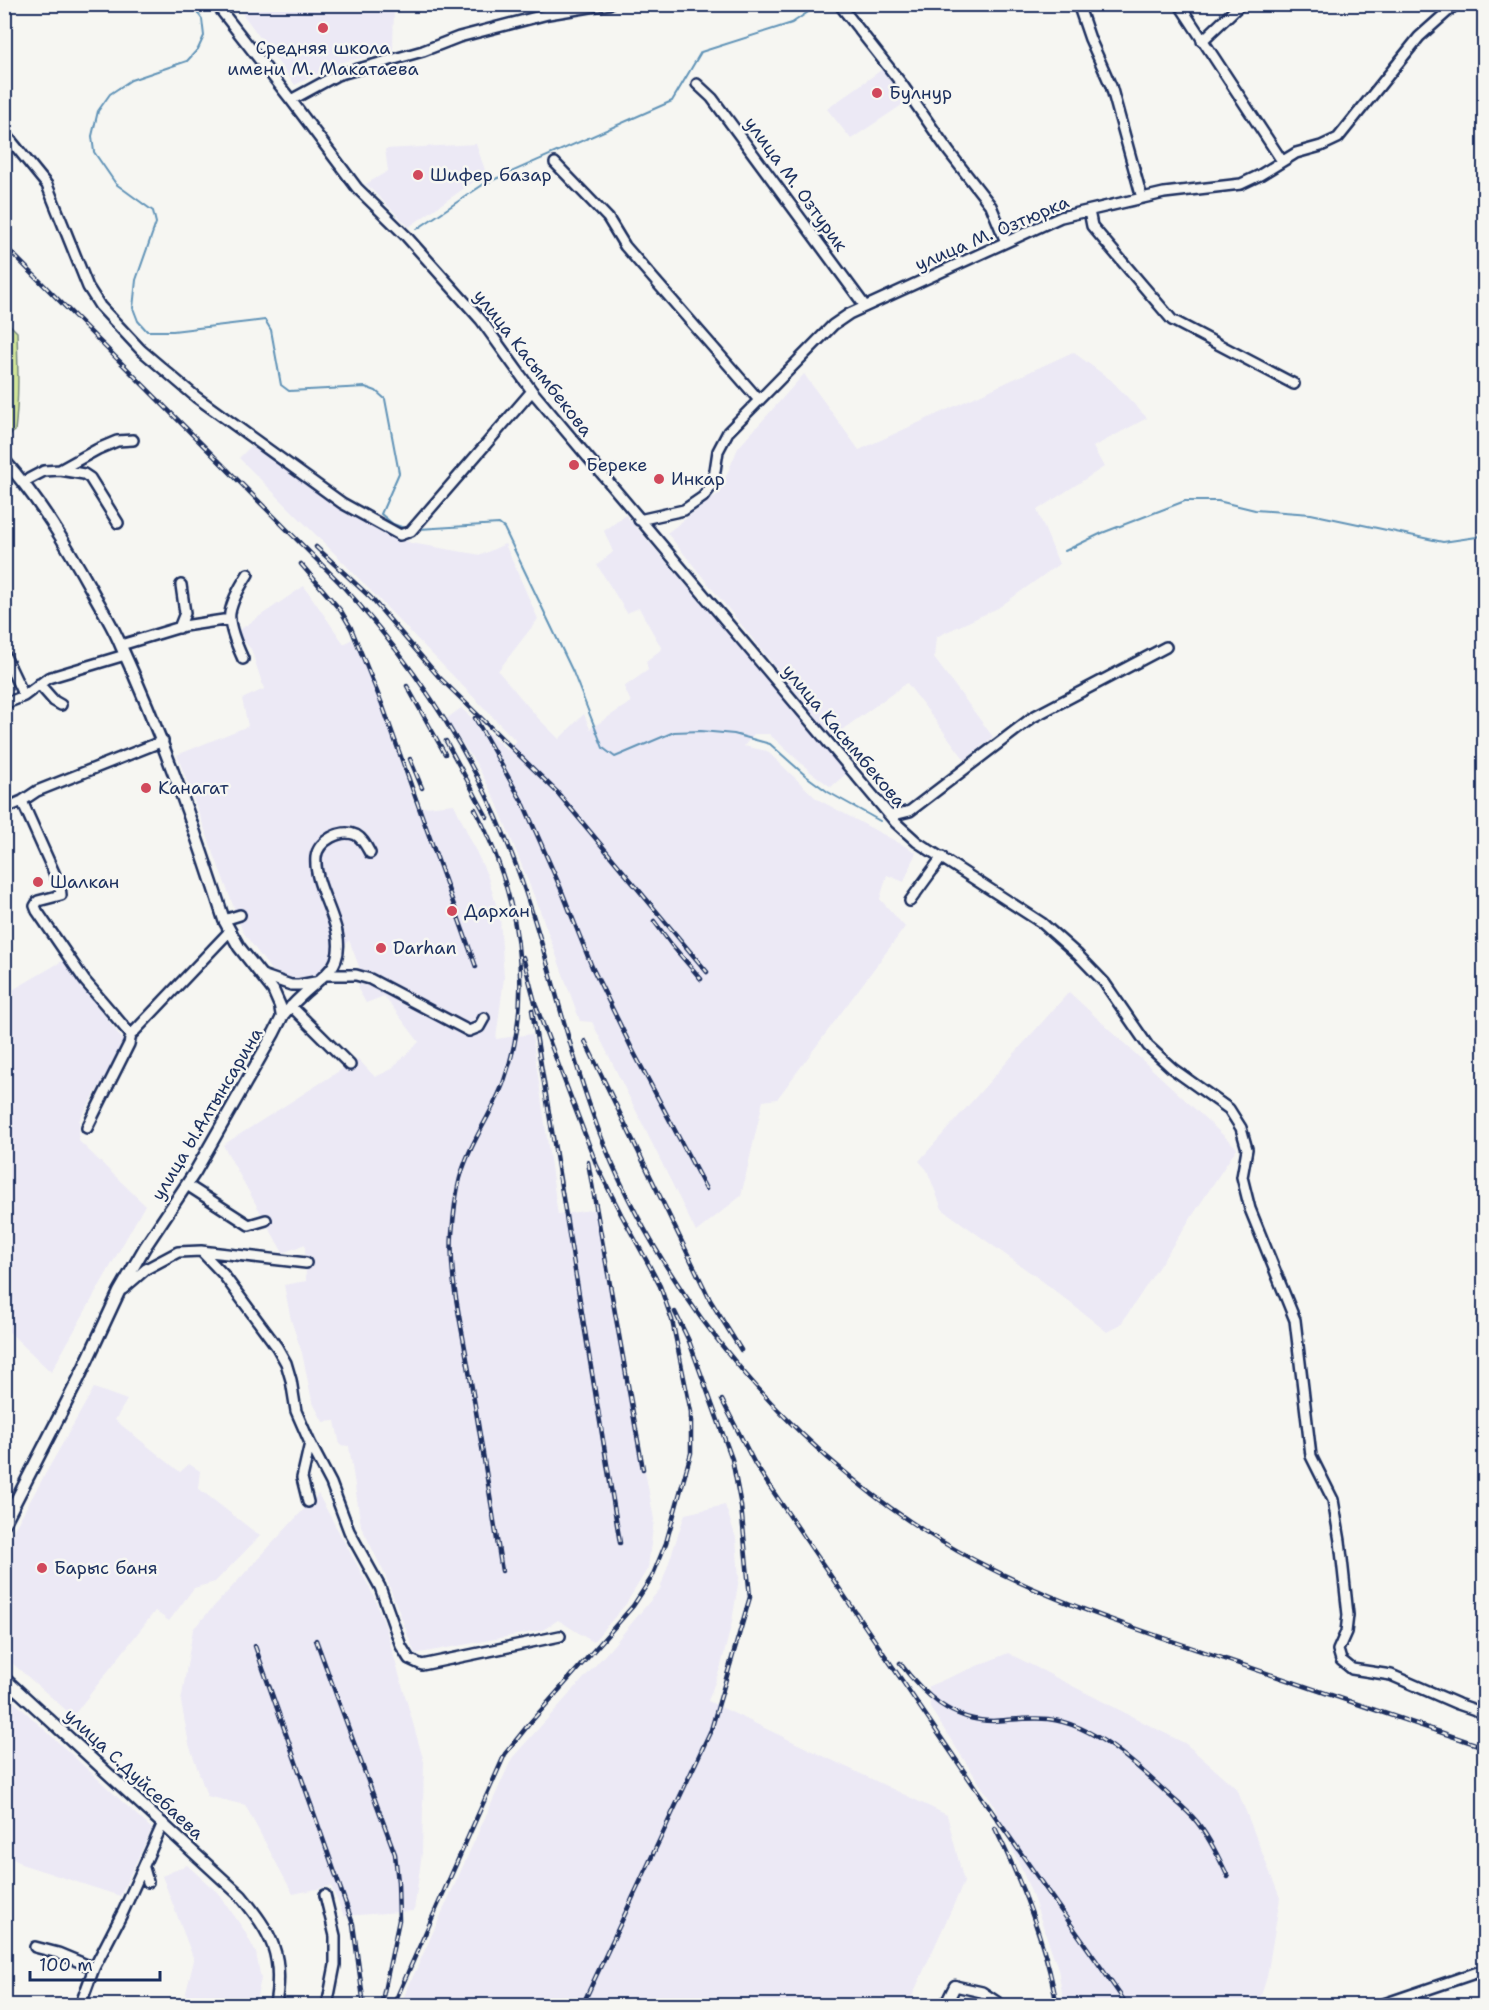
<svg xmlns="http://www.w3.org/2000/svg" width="1489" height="2010" font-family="'Shantell Sans',sans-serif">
<rect width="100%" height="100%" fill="#f6f6f2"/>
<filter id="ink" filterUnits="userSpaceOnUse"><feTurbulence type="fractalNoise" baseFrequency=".0167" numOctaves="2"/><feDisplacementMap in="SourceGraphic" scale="12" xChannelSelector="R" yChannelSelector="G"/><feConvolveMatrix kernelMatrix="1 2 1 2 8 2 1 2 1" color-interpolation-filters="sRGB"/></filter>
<g filter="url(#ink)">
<path fill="#ece9f5" d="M236,5h158l-1,46 -55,12 -43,22z
M884,68l24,33 -57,38 -24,-30z
M476,144l10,29 -77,54 -43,-43 22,-13 -3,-22z
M1073,352l38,28 36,38 -54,29 11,20 -67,43 22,54 -61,44 -62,29 -2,21 59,79 -28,23 -58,-77 -68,49 -10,1 -162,-200 52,-40 19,-45 66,-74 55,76z
M252,445l92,66 23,14 44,18 70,12 24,-11 33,75 -40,52 40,47 21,21 25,-25 6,15 41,-27 -7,-15 24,-17 -2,-9 16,-12 -23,-41 -12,5 -30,-48 16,-13 -9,-21 22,-16 221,258 -16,14 -19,-14 -43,-39h-15l-10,12 23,5 50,48 99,53 -12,30 -17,-7 -7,24 25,28 -128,172 -14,2 -22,95 -45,36 -104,-210 -12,-1 -38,-105 -46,-115 -19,-36 -31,-46 15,-11 46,42 9,-9 -179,-185 -98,-98z
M304,586l40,58 8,-5 20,41 44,128 38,-4 34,73 12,41 4,60 -8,61 36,-5 26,181 38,-6 58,310 -6,49 -22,36 -33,38 -35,-22 -15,10 -128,24 -30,-79 -24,-49 -12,-80 -9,-1 -5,-24 -12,1 -11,-21 -10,-48 -11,-33 -7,-35 22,-4 -1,-37 -22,9 -60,-108 135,-86 17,18 15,-7 29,-28 -35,-46 -18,7 -8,-14 3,-17 -12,-32 -27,33 -26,7 -25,-10 -28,-38 -66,-177 71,-29 -6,-27 22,-10 -13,-40 -16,-16z
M64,960l61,83 -46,78v20l66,64 -94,167 -46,-44 -1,-333z
M1069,992l168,156 -116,176 -14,8 -62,-49 -103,-74 -15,-39 -8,-9z
M94,1388l33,12 -12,20 65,52 9,-8 11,7 -2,17 62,48 -45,46 -21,6 -25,33 -14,-10 -82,105 -68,-59v-112z
M318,1494l54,98 13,33 39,137 -2,91 -8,58 -70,5 -13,-30 -38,8 -48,-89 -38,-9 -18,-52 -8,-42 12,-73z
M725,1505l11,33 3,40 -7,44 -11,44 -13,35 239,114 17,67 -56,123h-508l112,-247 99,-110 49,-59 25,-75z
M1008,1653l178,91 51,45 43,109 -13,79 -9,28h-194l-6,-36 -28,-80 -37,-85 -63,-96 -1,-22z
M5,1693l147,136 -32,67 -99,-32 -16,-14z
M187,1865l32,29 25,36 12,23 5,26 -6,26h-72l11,-45 -32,-84z"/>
<path fill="#d1e599" stroke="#768a7c" stroke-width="1.5" d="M5,320l12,12c1,34 2,66 -2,99l-10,7z"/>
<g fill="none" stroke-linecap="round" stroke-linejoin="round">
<path stroke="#6193b7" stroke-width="2" d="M191,4l11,15 2,17 -6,13 -11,12 -56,19 -21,14 -12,17 -6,25 2,16 22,32 37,27 3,12 -20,57 -3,28 5,13 9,10h26l92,-11 6,10 10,55 8,6 76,-4 11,4 9,8 14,74 -18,41 12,10 14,5
M417,229l67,-45 188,-83 29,-49 91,-29 28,-19
M419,529l80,-5 5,4 69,144 30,76 12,9 59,-25 27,-1 33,3 36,10 36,32 22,16 52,29
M1065,551l37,-18 83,-32h33l37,9 56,4 132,28 34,-5 7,-3"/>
<g stroke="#1b2f5e" stroke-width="14">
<path id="minor" d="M216,4l75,96 66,88 49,48 75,84 51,71 364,432 21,19 125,81 36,32 26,27 44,64 25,23 56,40 12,19 6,21 -5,28 8,32 45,111 16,136 22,44 7,41 8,74 -2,17 -8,18 3,10 11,9 39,6 67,29 26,9
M839,4l62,79 48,69 42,54 15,36
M1078,4l12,35 21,47 31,112
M1179,4l103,157
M1202,41l39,-37
M697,84l15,14 153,208
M291,100l46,-25 86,-24 36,-14 89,-23 61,-10
M4,132l43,53 41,102 12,19 41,44 55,47 146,106 58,32 11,-4 121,-140
M555,163l53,55 17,28 134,154
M1089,211l3,15 80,94 122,64
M60,470l24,4 6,4 28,45
M23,482l21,-11 16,-1 38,-21 19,-8 16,-1
M639,520l45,-10 19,-13 10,-13 5,-33 10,-19 105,-107 16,-11 212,-97 103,-24 77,-9 19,-9 36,-22 25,-7 17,-8 81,-101 37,-33
M179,628l6,-15 -4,-28
M121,645l63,-19 46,-7
M4,654l20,42
M243,659c-5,-11 -15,-33 -13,-46 2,-13 11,-28 18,-39
M39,684l15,17 7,4
M4,704l20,-8 24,-18 77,-23
M22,801l38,85 1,9 -23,6 -3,5 2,5 48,70 46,54
M4,809l18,-8 15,-10 126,-50
M890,816l20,-5 123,-94 133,-70
M910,901l32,-44
M224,920l16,-5
M262,975l29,10h8l16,-3
M326,975h30l14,4 99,52 10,-4 5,-9
M291,1006l59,59
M282,1017c10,-13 21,-23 33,-33 8,-8 17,-13 21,-24 12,-32 -23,-70 -20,-103 2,-16 25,-29 40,-22 7,4 10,11 14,18
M87,1128l42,-84 2,-9 98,-103
M187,1185l62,40 17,-5
M201,1251l22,23 54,73 9,16 5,17 5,31 14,32 21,40 18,48 31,56 21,59 8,13 13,6 138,-29
M123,1289l23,-20 32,-17 23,-1 105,12
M308,1502l-6,-24 8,-35
M144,1868l4,14
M325,1895l10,41v29l-8,41
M35,1947l23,6 36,15
M955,1986l27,6 21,14
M80,2006l14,-38 29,-56 40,-89
M1378,2006l106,-36"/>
</g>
<g stroke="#1b2f5e" stroke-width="15">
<path id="tertiary" d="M4,460c35,39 62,84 87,129 10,19 22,37 30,57 41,89 73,181 103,274l15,27 34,43 7,16 2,11 -8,16 -79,139 -50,75 -26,45 -40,86 -75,146
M4,1678l237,218c30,37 44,59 34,110
M945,2006l10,-20"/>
</g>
<use href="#minor" stroke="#f6f6f2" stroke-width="9"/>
<use href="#tertiary" stroke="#f6f6f2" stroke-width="10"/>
<g stroke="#1b2f5e" stroke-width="4.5">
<path id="rail" d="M4,245l335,337c69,75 127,160 166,255 37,89 55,185 87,275 64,184 211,358 384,449 80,42 166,70 252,99 86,29 171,58 256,87
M316,547l55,51 68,79 118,115 150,180
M301,564l40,47 10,17 31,76 94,263
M407,686l38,68
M475,718l49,87 37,84 31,78 40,82 74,140
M446,741l41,76
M410,759l12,29
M475,809c43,83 61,182 29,272 -10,29 -29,54 -39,82 -9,22 -11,48 -13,71 -3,44 9,88 16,131 12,68 23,137 34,206
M654,921l17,23 30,35
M532,1010c28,178 60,355 88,533
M585,1041l125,259 31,50
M588,1162l55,307
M722,1400l33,64 13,20 208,305 152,217
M316,1640l79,214 3,28 1,38 -18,86
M255,1646l98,278 11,82
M900,1663c24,32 52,58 93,58 18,-1 38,-4 55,-2 46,5 90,47 122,77 9,8 19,16 27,26 13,17 22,36 31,55
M995,1828c28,57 51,115 62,178
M393,2006l112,-252 24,-30 104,-118 19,-29 14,-34 25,-90v-41l-19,-92 -12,-34 -11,-21 -28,-51 -24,-48 -61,-160 -13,-49
M582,2006l129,-276 39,-133 -9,-91 -9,-47 -43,-118 -14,-29"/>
</g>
<use href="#rail" stroke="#f6f6f2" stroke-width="2" stroke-dasharray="7" stroke-linecap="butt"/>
</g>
</g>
<g fill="#d1495b" stroke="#f6f6f2" stroke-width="2">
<circle cx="323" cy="28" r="6"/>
<circle cx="877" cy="93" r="6"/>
<circle cx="418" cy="175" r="6"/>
<circle cx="574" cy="465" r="6"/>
<circle cx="659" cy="479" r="6"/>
<circle cx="146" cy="788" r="6"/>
<circle cx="38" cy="882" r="6"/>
<circle cx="452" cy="911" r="6"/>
<circle cx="381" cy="948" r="6"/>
<circle cx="42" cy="1568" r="6"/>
</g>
<g text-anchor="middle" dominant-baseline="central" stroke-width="5" stroke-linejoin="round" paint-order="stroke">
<g font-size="18" fill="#1b2f5e" stroke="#f6f6f2" text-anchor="start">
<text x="323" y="48" text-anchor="middle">Средняя школа<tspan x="323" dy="21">имени М. Макатаева</tspan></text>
<text x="889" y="93">Булнур</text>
<text x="430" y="175">Шифер базар</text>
<text x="586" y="465">Береке</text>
<text x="671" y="479">Инкар</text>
<text x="158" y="788">Канагат</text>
<text x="50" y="882">Шалкан</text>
<text x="464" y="911">Дархан</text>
<text x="393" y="948">Darhan</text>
<text x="54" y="1568">Барыс баня</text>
</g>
<g font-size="18" fill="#1b2f5e" stroke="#f6f6f2">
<text transform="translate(796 184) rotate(54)">улица М. Озтурик</text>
<text transform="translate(992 233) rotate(-23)">улица М. Озтюрка</text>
<text transform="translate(533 363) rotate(52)">улица Касымбекова</text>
<text transform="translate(844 736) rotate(50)">улица Касымбекова</text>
<text transform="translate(207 1114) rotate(-59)">улица Ы.Алтынсарина</text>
<text transform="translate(134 1774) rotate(43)">улица С.Дуйсебаева</text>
</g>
</g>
<rect width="1489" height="2010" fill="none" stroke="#f6f6f2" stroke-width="24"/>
<rect x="12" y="12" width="1465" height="1986" fill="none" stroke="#1b2f5e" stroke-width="2" filter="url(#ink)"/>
<path d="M30 1971v9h130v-9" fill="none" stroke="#1b2f5e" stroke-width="3"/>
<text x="39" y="1971" font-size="18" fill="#1b2f5e" stroke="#f6f6f2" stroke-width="4.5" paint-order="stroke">100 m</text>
</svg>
